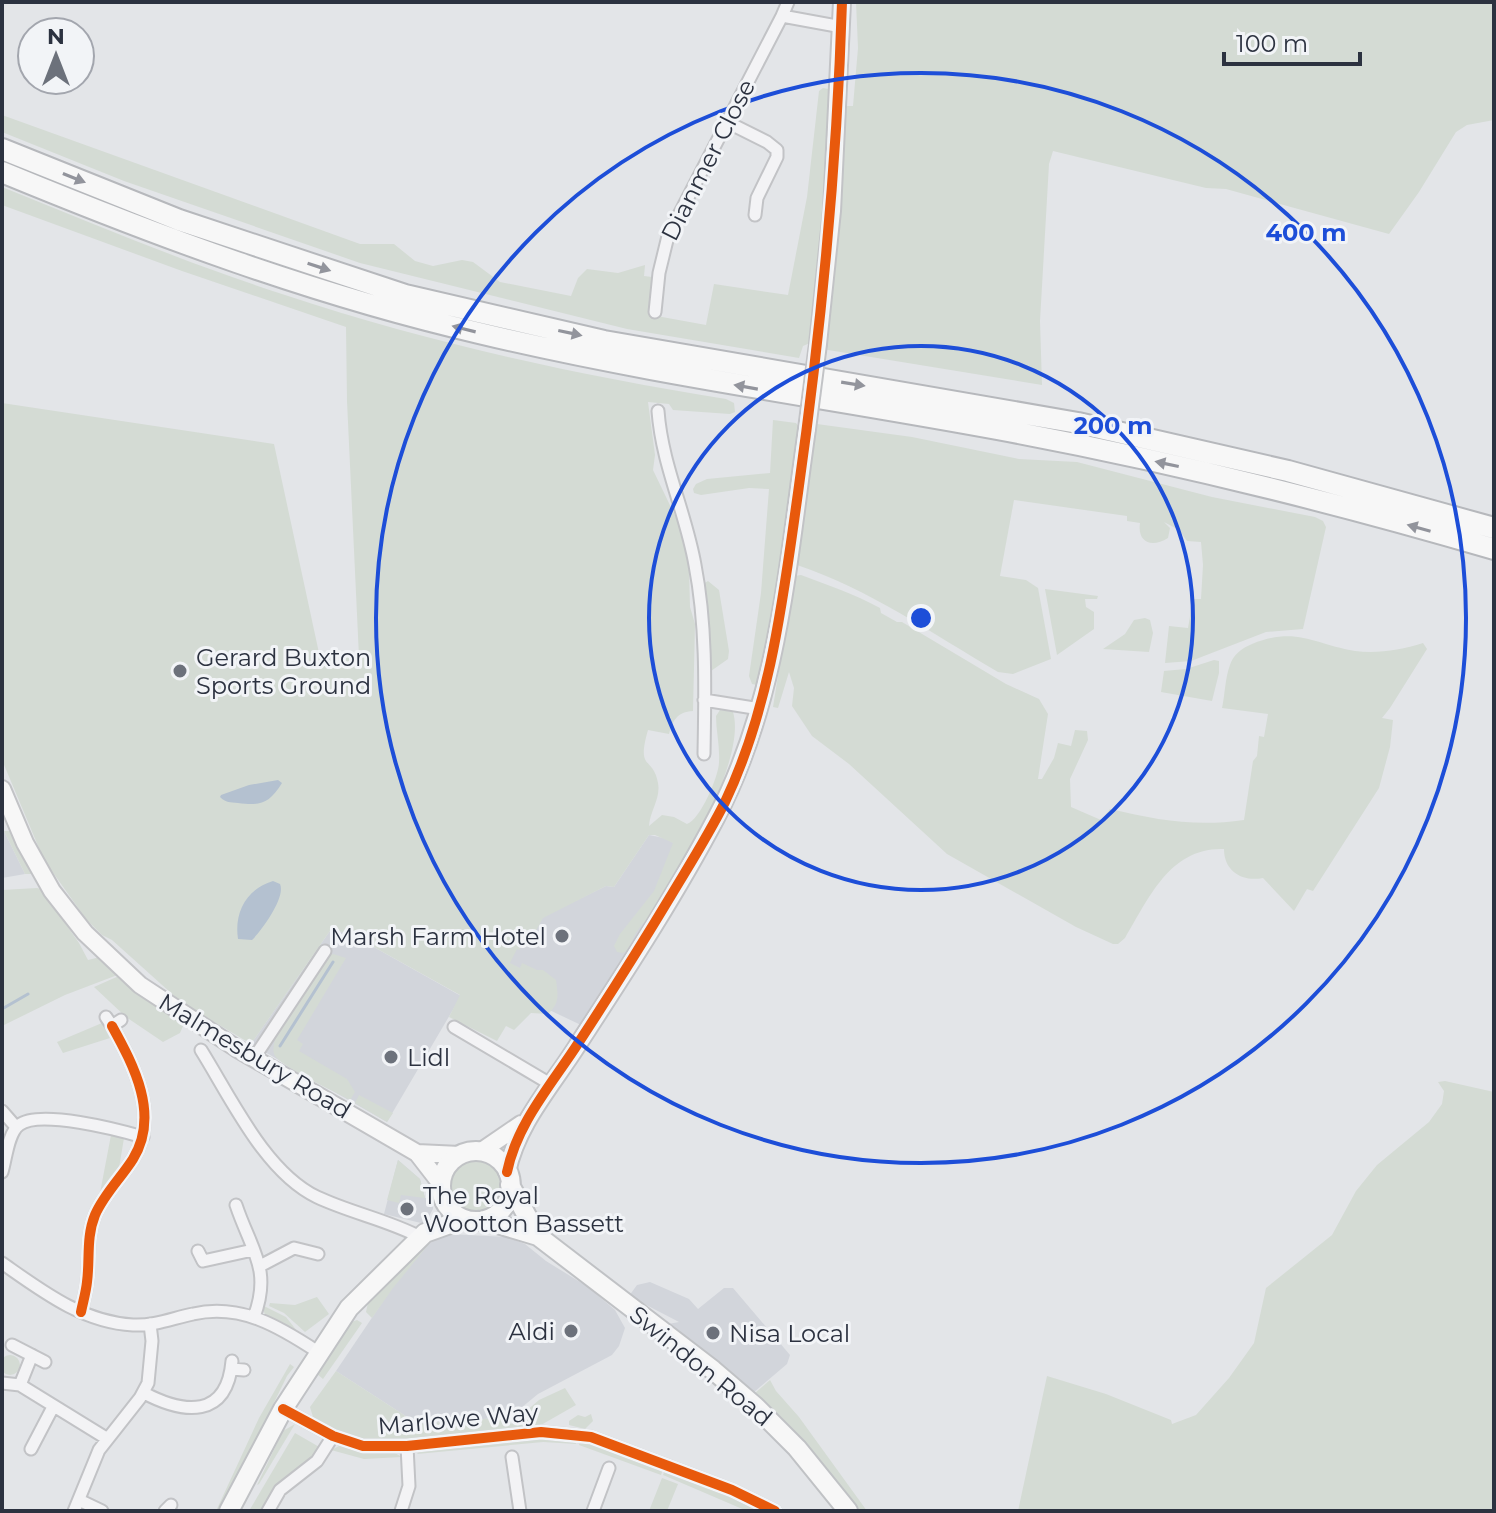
<svg xmlns="http://www.w3.org/2000/svg" width="1496" height="1513" font-family="Montserrat,sans-serif">
<rect width="100%" height="100%" fill="#e3e5e8"/>
<path fill="#d2d5db" d="M2,827l2,4 21,43 -23,4z
M649,835l15,3 12,6 -22,67 -73,114 -57,-27 -19,-36 17,-35 84,-41 8,1z
M332,928l31,13 98,55 -74,126 -136,-78z
M398,1160l22,19 5,19 8,1v10l-8,15 -41,-10z
M449,1234l58,3 18,7 21,17 42,26 27,23 10,18 -6,18 -7,9 -74,39 -28,23 -92,7 -82,-53 58,-86 25,-32 15,-13z
M650,1282l39,17 9,10 26,-21h9l57,67 -3,9 -34,29 -90,-68 16,-3 -50,-26 8,-11z"/>
<path fill="#d4dbd4" d="M856,2h638v118l-27,5 -11,7 -37,60 -30,42 -163,-45 -20,-1 -153,-37 -4,13 -9,157 2,64 -220,-36 22,-243h9l5,-58z
M823,88l5,1 5,5 -23,249 -7,3 -4,12 -172,-29 -267,-66 -236,-82 -122,-49v-17l358,129h34l21,17 18,5 29,-6 11,2 27,20 71,14 7,-18 9,-9 31,4 27,-8 -1,11 8,1 -1,38 55,10 8,-41 74,11 19,-98 12,-106z
M2,187c94,38 187,77 283,108 144,48 292,80 441,104l8,4 1,9 -5,2 -57,-4 -4,-6 -21,-2 7,53 -2,15 27,56 9,41 1,40 5,17 -2,87c-16,1 -20,9 -24,23l-21,-4c-12,42 5,25 10,53 3,15 -8,28 -9,43l13,-11 12,2 13,7c13,-4 32,-48 32,-62 1,-16 -3,-31 -3,-46l4,-6 13,2c14,46 -51,157 -78,197 -5,8 -14,15 -19,24 -5,8 -5,15 -13,20l-6,-1 -3,-6 6,-12 34,-43 19,-48 -18,-8h-6l-35,52 -8,-1 -63,32 -9,16 -13,-4 -3,10 2,10 -3,-1 -7,14 10,5 2,-5 15,7h6l13,10c2,15 4,23 -8,34l-17,-1 -17,17 -8,-4 -9,15 -48,-24 11,-22 -97,-54 -31,-13 -81,116 -70,-42 -69,-62 -10,-5 -16,-16 -42,-59 -42,-100v-357l272,41 45,209 40,4 -12,-256 -1,-74 -164,-56 -180,-66z
M773,420l23,3 3,4 -28,207 -14,51 -5,-1 -3,-8 12,-83 8,-104 -20,-1 -48,7 -7,-2 -1,-4 3,-5 11,-5 63,-6z
M817,424l95,13 107,22 58,3 135,35 103,20 8,4 3,6 -23,102 -37,3 -75,29 -26,2 4,-37 19,2 5,-29h8l2,-34 -2,-23 -14,-1 -8,-11 -15,-8 6,6 -2,10c-16,10 -31,5 -28,-15l-13,-2v-5l-113,-16 -14,76 26,4 12,8 13,71 -38,15 -15,-2c-65,-38 -129,-83 -201,-107l15,-138z
M801,575c27,10 53,19 79,33l1,5 16,9h5l104,62 33,15 9,15 -10,65h4l12,-21 4,-15 13,3 4,-16 12,1 1,9 -18,39 1,28 30,13 9,-11c47,11 85,18 134,11l9,-59 4,-5 2,-20 5,1 4,-23 -46,-6c3,-14 3,-30 8,-43 3,-10 12,-17 22,-21 45,-18 61,0 103,7 22,3 46,-1 68,-8l4,6 -37,59 -8,10 11,2 -3,27 -11,41 -66,103 -6,-2 -13,22 -31,-33c-20,4 -39,-6 -39,-29 -54,-2 -75,49 -99,89l-7,6h-5l-37,-17 -129,-73 -98,-90 -37,-28 -20,-30 2,-18 -5,-16 -11,36 -5,-1 21,-131z
M708,581l11,9 10,61 -1,8 -17,12 -8,-87z
M1045,589l53,7 -1,3h-12l1,8 8,5v17l-37,26z
M1145,618l5,2 3,13 -4,19 -46,-3 22,-15 9,-14z
M1214,660l5,1v12l-7,28 -51,-9 3,-21 22,-2z
M4,831h10l21,39 -2,4h-8z
M37,888l4,1 38,54 9,17 12,-3 20,17 -55,21 -63,31v-136z
M333,954l13,4 -49,82 6,4 -4,7 48,28 8,13 -5,8c-13,-7 -69,-34 -75,-44 -11,-18 38,-80 49,-97z
M121,975l62,51 -3,7 -17,9 -37,-25 -32,-30z
M102,1023l8,15 -47,15 -6,-11z
M1445,1081l49,11v419h-476l29,-135 59,18 65,26 1,4 24,-9 33,-37 25,-35 12,-55 66,-53 24,-44 21,-26 52,-43 13,-18 2,-13 -6,-9z
M359,1095l34,18 -6,9 -32,-19z
M111,1135l13,3 -5,30 -19,25z
M447 1187a28 28 0 1 1 56 0a28 28 0 1 1-56 0Z
M398,1160l22,19 5,19 -24,-3 -2,8 -12,-3z
M429,1244l-36,44 -21,30 -6,-6 2,-9 54,-57z
M317,1297l12,17 -24,18 -21,-19 -15,-7 1,-3 25,2z
M262,1305l24,12 15,19 -36,-21z
M357,1320l5,3 -39,56 -6,-5 32,-51z
M0 1365a10 10 0 1 1 20 0a10 10 0 1 1-20 0Z
M290,1364l4,3 -7,9 -66,135h-5l43,-93z
M336,1371l82,53 92,-7 1,7 28,-24 26,-12 11,17 -35,20h-12l-1,3 -131,14 -29,-1 -20,-5 -35,-19 -3,-10z
M770,1380l6,11 23,26 68,94h-7l-9,-9 -93,-105 -3,-4z
M591,1414l2,7 -8,8 -16,-4v-4l9,-6 7,2z
M295,1424l-36,60 -2,1 26,-54z
M295,1433l26,15 -56,63h-16z
M537,1437l33,1 1,3h5v3l-33,-2 -126,12 4,-5z
M580,1439l83,30 -2,6 -82,-30z
M341,1445l26,7h26l9,5 -38,2 -33,-9z
M665,1470l99,41h-17l-84,-36z
M662,1478l16,6 -11,27h-18z"/>
<path fill="#b4c1d0" d="M278,780l4,3c-13,21 -22,23 -44,20 -8,-1 -12,0 -18,-6l1,-2 28,-10z
M273,881l7,3c6,13 -18,46 -28,56l-14,-1c-4,-26 8,-50 35,-58z"/>
<g fill="none" stroke-linecap="round" stroke-linejoin="round">
<path stroke="#b4c1d0" stroke-width="3" d="M2,1009l26,-15
M280,1046l53,-84"/>
<g stroke="#c2c3c6" stroke-width="15">
<path id="street" d="M782,16l6,-14
M727,122l40,20 10,8v7l-20,41 -2,17
M655,312l4,-39 9,-37 114,-220 60,11
M658,411c4,54 28,102 37,154 12,62 10,127 9,189
M704,700l56,9
M106,1017l6,9 9,-6
M454,1027l98,58
M201,1050c30,48 64,122 116,147 34,16 71,23 103,40
M254,1058l71,-107
M2,1111l14,16
M2,1172c4,-13 6,-39 17,-47 20,-16 100,5 124,12
M236,1205c15,45 36,64 18,112
M198,1251l5,10 50,-11
M2,1263c40,28 80,59 131,62 22,1 40,-7 60,-11 48,-11 87,13 125,38
M260,1266l34,-18 24,6
M81,1312c2,-10 5,-20 6,-30 3,-22 -1,-45 8,-67 9,-21 26,-37 38,-56 27,-44 1,-93 -21,-133
M12,1345l33,17
M232,1369l12,1
M2,1383l18,2 86,53
M20,1385l12,-30
M144,1393c40,21 83,26 88,-32
M283,1409l50,27 30,10h44l134,-14 50,5 141,53 43,21
M31,1449l22,-42
M512,1457l8,54
M79,1500l23,11
M74,1511l25,-61 41,-52 8,-15 4,-42 -2,-17
M165,1511l6,-6
M268,1511l12,-21 37,-29 16,-25
M401,1511l8,-25 -2,-40
M593,1511l16,-43"/>
</g>
<g stroke="#c2c3c6" stroke-width="20">
<path id="secondary" d="M818,344l14,-133 10,-209
M2,789l23,54 27,48 33,42 55,52 96,63 181,105 43,2
M480,1152l41,-28
M417,1153l24,31
M507,1172c10,-48 44,-85 70,-126 48,-74 98,-150 139,-228 63,-119 72,-258 91,-389"/>
</g>
<g stroke="#c0c2c5" stroke-width="22">
<path id="primary" d="M441 1186a35 35 0 1 1 70 0a35 35 0 1 1-70 0Z
M510,1185l28,51
M484,1220l54,16 175,134 42,36 42,42 51,63
M229,1511l54,-102 66,-101 76,-75 39,-14"/>
</g>
<g stroke="#b6b8bc" stroke-width="24">
<path id="highway" d="M2,149l177,71 226,75 199,46 474,82 210,48 206,57
M2,172c155,64 313,123 477,161 171,41 345,64 518,96 168,31 333,72 497,120"/>
</g>
<use href="#street" stroke="#f3f3f5" stroke-width="11"/>
<use href="#secondary" stroke="#f7f7f7" stroke-width="16"/>
<use href="#primary" stroke="#f7f7f7" stroke-width="18"/>
<use href="#highway" stroke="#f7f7f7" stroke-width="20"/>
<g stroke="#c2c3c6" stroke-width="20" stroke-linecap="butt">
<path id="secondary-bridge" d="M807,429l11,-85"/>
</g>
<use href="#secondary-bridge" stroke="#f7f7f7" stroke-width="16"/>
<g stroke="#f2f4f7" stroke-width="15">
<path id="cycleway" d="M507,1172c10,-49 45,-88 72,-130 32,-49 63,-98 93,-148 18,-30 37,-60 53,-92 46,-97 58,-204 73,-309 23,-163 39,-326 44,-491
M81,1312c2,-10 5,-20 6,-30 3,-22 -1,-45 8,-67 9,-21 26,-37 38,-56 27,-44 1,-93 -21,-133
M283,1409l50,27 30,10h44l134,-14 50,5 141,53 43,21"/>
</g>
<use href="#cycleway" stroke="#e8590c" stroke-width="10"/>
</g>
<defs><path id="oneway-solid" d="M-6-.8H1V-3.2L6.5 0L1 3.2V.8H-6Z" transform="scale(2)"/></defs>
<g fill="#92949c">
<use href="#oneway-solid" transform="translate(74 178) rotate(22)"/>
<use href="#oneway-solid" transform="translate(319 267) rotate(18)"/>
<use href="#oneway-solid" transform="translate(464 329) rotate(-166)"/>
<use href="#oneway-solid" transform="translate(570 333) rotate(12)"/>
<use href="#oneway-solid" transform="translate(853 384) rotate(9)"/>
<use href="#oneway-solid" transform="translate(746 387) rotate(-170)"/>
<use href="#oneway-solid" transform="translate(1167 464) rotate(-168)"/>
<use href="#oneway-solid" transform="translate(1419 528) rotate(-164)"/>
</g>
<g fill="none" stroke="#1d4ed8" stroke-width="4">
<circle cx="921" cy="618" r="272"/>
<circle cx="921" cy="618" r="545"/>
</g>
<g fill="#6c717b" stroke="#f2f4f7" stroke-width="3">
<circle cx="180" cy="671" r="8"/>
<circle cx="562" cy="936" r="8"/>
<circle cx="391" cy="1057" r="8"/>
<circle cx="407" cy="1209" r="8"/>
<circle cx="571" cy="1331" r="8"/>
<circle cx="713" cy="1333" r="8"/>
</g>
<g text-anchor="middle" dominant-baseline="central" stroke-width="6" stroke-linejoin="round" paint-order="stroke">
<g font-size="24" fill="#2c3240" stroke="#f2f4f7">
<text transform="translate(708 160) rotate(-63)">Dianmer Close</text>
<text transform="translate(255 1056) rotate(31)">Malmesbury Road</text>
<text transform="translate(701 1366) rotate(39)">Swindon Road</text>
<text transform="translate(458 1419) rotate(-5)">Marlowe Way</text>
</g>
<g font-size="24" fill="#2c3240" stroke="#f2f4f7" text-anchor="start">
<text x="196" y="657">Gerard Buxton<tspan x="196" dy="28">Sports Ground</tspan></text>
<text x="546" y="936" text-anchor="end">Marsh Farm Hotel</text>
<text x="407" y="1057">Lidl</text>
<text x="423" y="1195">The Royal<tspan x="423" dy="28">Wootton Bassett</tspan></text>
<text x="555" y="1331" text-anchor="end">Aldi</text>
<text x="729" y="1333">Nisa Local</text>
</g>
</g>
<circle cx="921" cy="618" r="12" fill="#1d4ed8" stroke="#f2f4f7" stroke-width="4"/>
<g font-size="24" text-anchor="middle" font-weight="bold" fill="#1d4ed8" stroke="#f2f4f7" stroke-width="6" stroke-linejoin="round" paint-order="stroke">
<text x="1306" y="241">400 m</text>
<text x="1113" y="434">200 m</text>
</g>
<rect width="1496" height="1513" fill="none" stroke="#2c3240" stroke-width="8"/>
<g transform="translate(56 56)"><circle r="38" fill="#f2f4f7" stroke="#a3a6ae" stroke-width="2"/>
<path d="M0-6L14 30L0 20L-14 30Z" fill="#6c717b"/>
<text y="-12" font-size="22" font-weight="bold" text-anchor="middle" fill="#2c3240">N</text>
</g>
<path d="M1224 52v12h136v-12" fill="none" stroke="#2c3240" stroke-width="4"/>
<text x="1236" y="52" font-size="24" fill="#2c3240" stroke="#f2f4f7" stroke-width="6" paint-order="stroke">100 m</text>
</svg>
